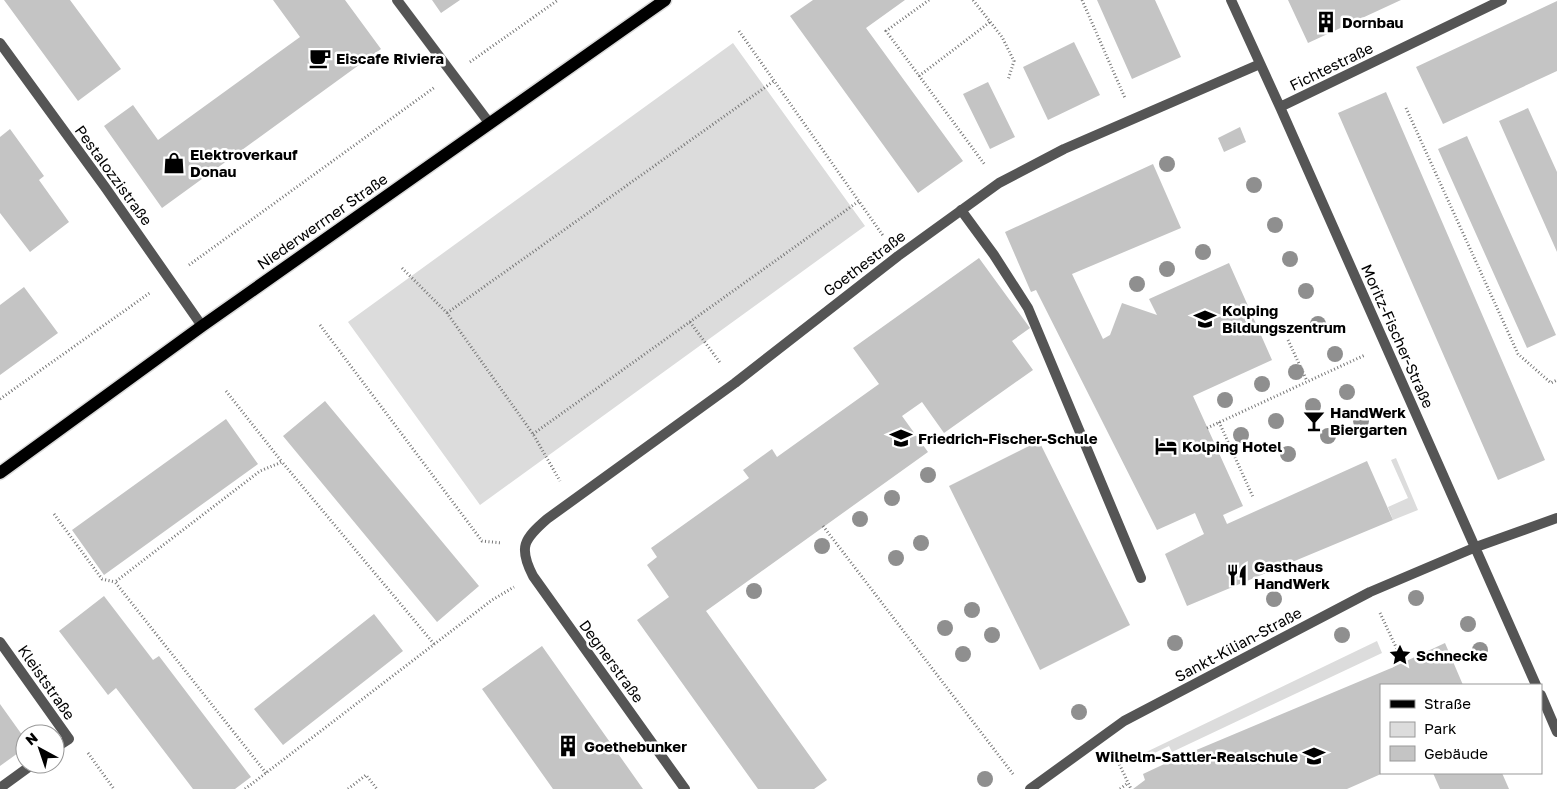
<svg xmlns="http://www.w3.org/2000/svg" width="1557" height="789" font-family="'Golos Text',sans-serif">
<rect width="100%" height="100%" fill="#fff"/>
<path fill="#dcdcdc" d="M733,43l132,183 -385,279 -132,-183z
M1396,458l22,52 -25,10 -5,-13 20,-9 -17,-38z
M1377,641l5,12 -210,99 -3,-6 -27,13 -2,-4z"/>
<path fill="#c4c4c4" d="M4,0h66l51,69 -43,32z
M273,0h72l36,49 -219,159 -58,-82 29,-21 25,35 142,-103z
M432,0h28l-19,13z
M813,0h92l-39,28 97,133 -45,32 -128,-177z
M1097,0h58l26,57 -49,22z
M1288,0h113l-93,43z
M1557,1v70l-114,53 -27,-57z
M1074,42l26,53 -52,25 -25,-53z
M988,82l27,55 -25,12 -27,-55z
M1386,92l159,368 -47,20 -160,-367z
M1528,108l29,64v80l-58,-131z
M1240,127l6,15 -22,10 -6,-14z
M10,129l34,47 -5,4 30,42 -39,30 -30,-39v-76z
M1467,136l89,199 -29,13 -89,-199z
M1153,164l28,64 -109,46 31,65 7,-4 12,-32 35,12 -8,-16 80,-36 43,97 -79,36 50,110 -20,9 4,9 140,-63 26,59 -206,86 -22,-52 39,-20 -9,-21 -38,17 -121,-240 -5,2 -26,-60z
M979,258l51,70 -18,13 21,29 -89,63 -22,-31 -20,14 26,36 -222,159 121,169 -13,9h-56l-121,-169 32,-23 -22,-32 10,-8 -6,-9 98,-70 -6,-8 29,-21 5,8 102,-73 -26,-36z
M24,287l34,46 -58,42v-70z
M325,401l154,185 -42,36 -154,-186z
M226,419l32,45 -154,111 -32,-45z
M1039,441l91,184 -90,45 -91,-184z
M104,596l49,64 6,-4 92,121 -16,12h-42l-77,-101 -8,7 -49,-64z
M374,614l29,37 -120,94 -29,-36z
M1445,643l18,42h-82v89l-34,15h-214l12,-9 -2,-6 32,-15 214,-90z
M542,646l101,143h-90l-61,-86 -10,-14z
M0,704l25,35v9l-25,18z
M1433,773h69l7,16h-69z"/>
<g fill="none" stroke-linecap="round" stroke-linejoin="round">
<g stroke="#dbdbdb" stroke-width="15">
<path id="primary" d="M0,473l202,-147 463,-326"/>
</g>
<path stroke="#777" stroke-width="3" stroke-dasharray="1 2.5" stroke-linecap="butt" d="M929,0l-43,31 99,134
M973,0l29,37 12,24 -6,19
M1082,0l43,98
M739,31l145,206
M470,62l88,-62
M919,76l71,-54
M1406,108l112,246 33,29 6,-3
M189,265l246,-178
M402,268l45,45 86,121 27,47
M447,313l327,-232
M690,322l31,42
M320,325l162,216 20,2
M1288,340l19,41
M226,391l56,71
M0,399l151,-107
M1219,422l34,75
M1207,428l158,-73
M533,434l326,-233
M54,514l48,65 13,3
M823,526l190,248
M1380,613l23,49
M88,753l26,36
M1115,755l16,34
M266,773l-151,-191 145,-111 22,-9 152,182
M245,789l247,-189 22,-13
M348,789l18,-14 11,14
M1120,789l8,-6"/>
<path stroke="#555" stroke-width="10" d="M961,210l33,45 34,53 113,270"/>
<path stroke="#555" stroke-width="10" d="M397,0l93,124
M1231,0l49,107 256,578
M0,43l105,144 97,139
M1280,107l222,-107
M0,642l69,97 -14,9
M1541,695l16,37
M0,788l33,-24
M685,789l-152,-213c-15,-29 -9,-37 14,-57l188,-136 163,-127 101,-73 65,-34 196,-85
M1030,789l94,-68 246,-129 106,-45 81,-29"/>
<use href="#primary" stroke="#000" stroke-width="12"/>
</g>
<g fill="#8f8f8f">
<circle cx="1167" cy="164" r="8"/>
<circle cx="1254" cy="185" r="8"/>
<circle cx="1275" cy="225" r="8"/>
<circle cx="1203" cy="252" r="8"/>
<circle cx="1290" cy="259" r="8"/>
<circle cx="1167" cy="269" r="8"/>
<circle cx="1137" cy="284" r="8"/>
<circle cx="1306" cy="291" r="8"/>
<circle cx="1318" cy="324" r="8"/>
<circle cx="1335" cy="354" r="8"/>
<circle cx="1296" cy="372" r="8"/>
<circle cx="1262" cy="384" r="8"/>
<circle cx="1347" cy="392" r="8"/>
<circle cx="1225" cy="400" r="8"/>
<circle cx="1313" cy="406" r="8"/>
<circle cx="1276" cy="421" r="8"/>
<circle cx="1361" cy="421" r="8"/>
<circle cx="1241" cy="435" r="8"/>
<circle cx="1328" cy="436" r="8"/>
<circle cx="1288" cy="454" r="8"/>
<circle cx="928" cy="475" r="8"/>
<circle cx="892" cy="498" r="8"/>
<circle cx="860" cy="519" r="8"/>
<circle cx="921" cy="543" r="8"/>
<circle cx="822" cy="546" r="8"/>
<circle cx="896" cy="558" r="8"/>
<circle cx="754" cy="591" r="8"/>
<circle cx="1416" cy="598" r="8"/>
<circle cx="1274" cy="599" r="8"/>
<circle cx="972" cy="610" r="8"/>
<circle cx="1468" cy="624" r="8"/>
<circle cx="945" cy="628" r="8"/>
<circle cx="992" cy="635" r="8"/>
<circle cx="1342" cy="635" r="8"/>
<circle cx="1175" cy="643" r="8"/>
<circle cx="1480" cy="650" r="8"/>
<circle cx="963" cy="654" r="8"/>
<circle cx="1079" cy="712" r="8"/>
<circle cx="985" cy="779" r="8"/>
</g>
<defs>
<g id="building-bare" transform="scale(1.725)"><path d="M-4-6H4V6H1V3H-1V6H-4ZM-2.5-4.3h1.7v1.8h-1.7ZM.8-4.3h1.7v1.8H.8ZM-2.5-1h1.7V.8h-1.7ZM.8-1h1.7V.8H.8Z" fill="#000" stroke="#fff" stroke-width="2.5" paint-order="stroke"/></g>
<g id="cafe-bare" transform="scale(1.725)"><path d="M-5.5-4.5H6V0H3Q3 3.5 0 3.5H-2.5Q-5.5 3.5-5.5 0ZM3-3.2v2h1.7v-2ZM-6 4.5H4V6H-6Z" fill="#000" stroke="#fff" stroke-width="2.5" paint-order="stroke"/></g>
<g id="shop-bare" transform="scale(1.725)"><path d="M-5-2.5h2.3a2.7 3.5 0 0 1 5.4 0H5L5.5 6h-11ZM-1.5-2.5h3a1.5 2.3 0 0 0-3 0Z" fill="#000" stroke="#fff" stroke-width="2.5" paint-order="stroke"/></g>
<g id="school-bare" transform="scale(1.725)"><path d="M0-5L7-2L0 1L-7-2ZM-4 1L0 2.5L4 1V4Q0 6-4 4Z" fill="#000" stroke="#fff" stroke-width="2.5" paint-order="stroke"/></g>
<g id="bar-bare" transform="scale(1.725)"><path d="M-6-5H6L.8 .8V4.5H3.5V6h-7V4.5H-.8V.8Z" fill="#000" stroke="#fff" stroke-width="2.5" paint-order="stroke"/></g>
<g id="hotel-bare" transform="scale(1.725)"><path d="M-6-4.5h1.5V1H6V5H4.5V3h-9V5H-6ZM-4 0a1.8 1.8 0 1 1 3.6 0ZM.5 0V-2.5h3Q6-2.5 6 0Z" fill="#000" stroke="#fff" stroke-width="2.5" paint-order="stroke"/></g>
<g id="restaurant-bare" transform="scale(1.725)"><path d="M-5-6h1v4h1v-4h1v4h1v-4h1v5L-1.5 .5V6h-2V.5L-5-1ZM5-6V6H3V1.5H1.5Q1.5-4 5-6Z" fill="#000" stroke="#fff" stroke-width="2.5" paint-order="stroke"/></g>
<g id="sight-bare" transform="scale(1.725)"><path d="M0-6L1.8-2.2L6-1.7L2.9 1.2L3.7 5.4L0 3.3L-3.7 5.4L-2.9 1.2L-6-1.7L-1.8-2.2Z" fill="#000" stroke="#fff" stroke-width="2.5" paint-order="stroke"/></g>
</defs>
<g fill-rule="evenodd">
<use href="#building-bare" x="1326" y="22"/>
<use href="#cafe-bare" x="320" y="58"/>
<use href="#shop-bare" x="174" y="163"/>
<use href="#school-bare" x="1205" y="319"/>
<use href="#bar-bare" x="1314" y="421"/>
<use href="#school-bare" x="901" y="438"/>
<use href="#hotel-bare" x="1166" y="446"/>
<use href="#restaurant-bare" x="1237" y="575"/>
<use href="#sight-bare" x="1400" y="655"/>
<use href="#building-bare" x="568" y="746"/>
<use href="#school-bare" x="1314" y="756"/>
</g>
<g text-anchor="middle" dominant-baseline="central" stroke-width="5" stroke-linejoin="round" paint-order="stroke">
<g font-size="15" font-weight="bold" fill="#000" stroke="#fff" text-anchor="start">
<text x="1342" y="22">Dornbau</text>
<text x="336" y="58">Eiscafe Riviera</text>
<text x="190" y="154">Elektroverkauf<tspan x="190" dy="17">Donau</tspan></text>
<text x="1222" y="310">Kolping<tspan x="1222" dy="17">Bildungszentrum</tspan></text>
<text x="1330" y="412">HandWerk<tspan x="1330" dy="17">Biergarten</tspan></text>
<text x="918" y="438">Friedrich-Fischer-Schule</text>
<text x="1182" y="446">Kolping Hotel</text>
<text x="1254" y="566">Gasthaus<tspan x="1254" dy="17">HandWerk</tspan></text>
<text x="1416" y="655">Schnecke</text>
<text x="584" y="746">Goethebunker</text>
<text x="1298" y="756" text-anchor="end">Wilhelm-Sattler-Realschule</text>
</g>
<g font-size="15" fill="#000" stroke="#fff">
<text transform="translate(1331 66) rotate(-26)">Fichtestraße</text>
<text transform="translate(114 175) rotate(54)">Pestalozzistraße</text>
<text transform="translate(322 221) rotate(-35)">Niederwerrner Straße</text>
<text transform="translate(864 263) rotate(-37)">Goethestraße</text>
<text transform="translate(1398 336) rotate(66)">Moritz-Fischer-Straße</text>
<text transform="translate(1238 644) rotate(-28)">Sankt-Kilian-Straße</text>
<text transform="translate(612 661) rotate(54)">Degnerstraße</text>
<text transform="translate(47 682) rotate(55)">Kleiststraße</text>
</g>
</g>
<rect x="1380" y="684" width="162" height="90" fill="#ffffff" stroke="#999999"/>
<rect x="1390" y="700" width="25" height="8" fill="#000000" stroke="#999999"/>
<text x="1424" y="709" font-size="15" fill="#000000">Straße</text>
<rect x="1390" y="722" width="25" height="15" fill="#dcdcdc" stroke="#999999"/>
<text x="1424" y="734" font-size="15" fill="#000000">Park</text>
<rect x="1390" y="746" width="25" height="15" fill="#c4c4c4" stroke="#999999"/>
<text x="1424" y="759" font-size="15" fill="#000000">Gebäude</text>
<g transform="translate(40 749) rotate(320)"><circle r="24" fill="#ffffff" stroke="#999999"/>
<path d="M0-4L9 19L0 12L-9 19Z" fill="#000000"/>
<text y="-8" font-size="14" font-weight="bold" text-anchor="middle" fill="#000000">N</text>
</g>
</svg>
